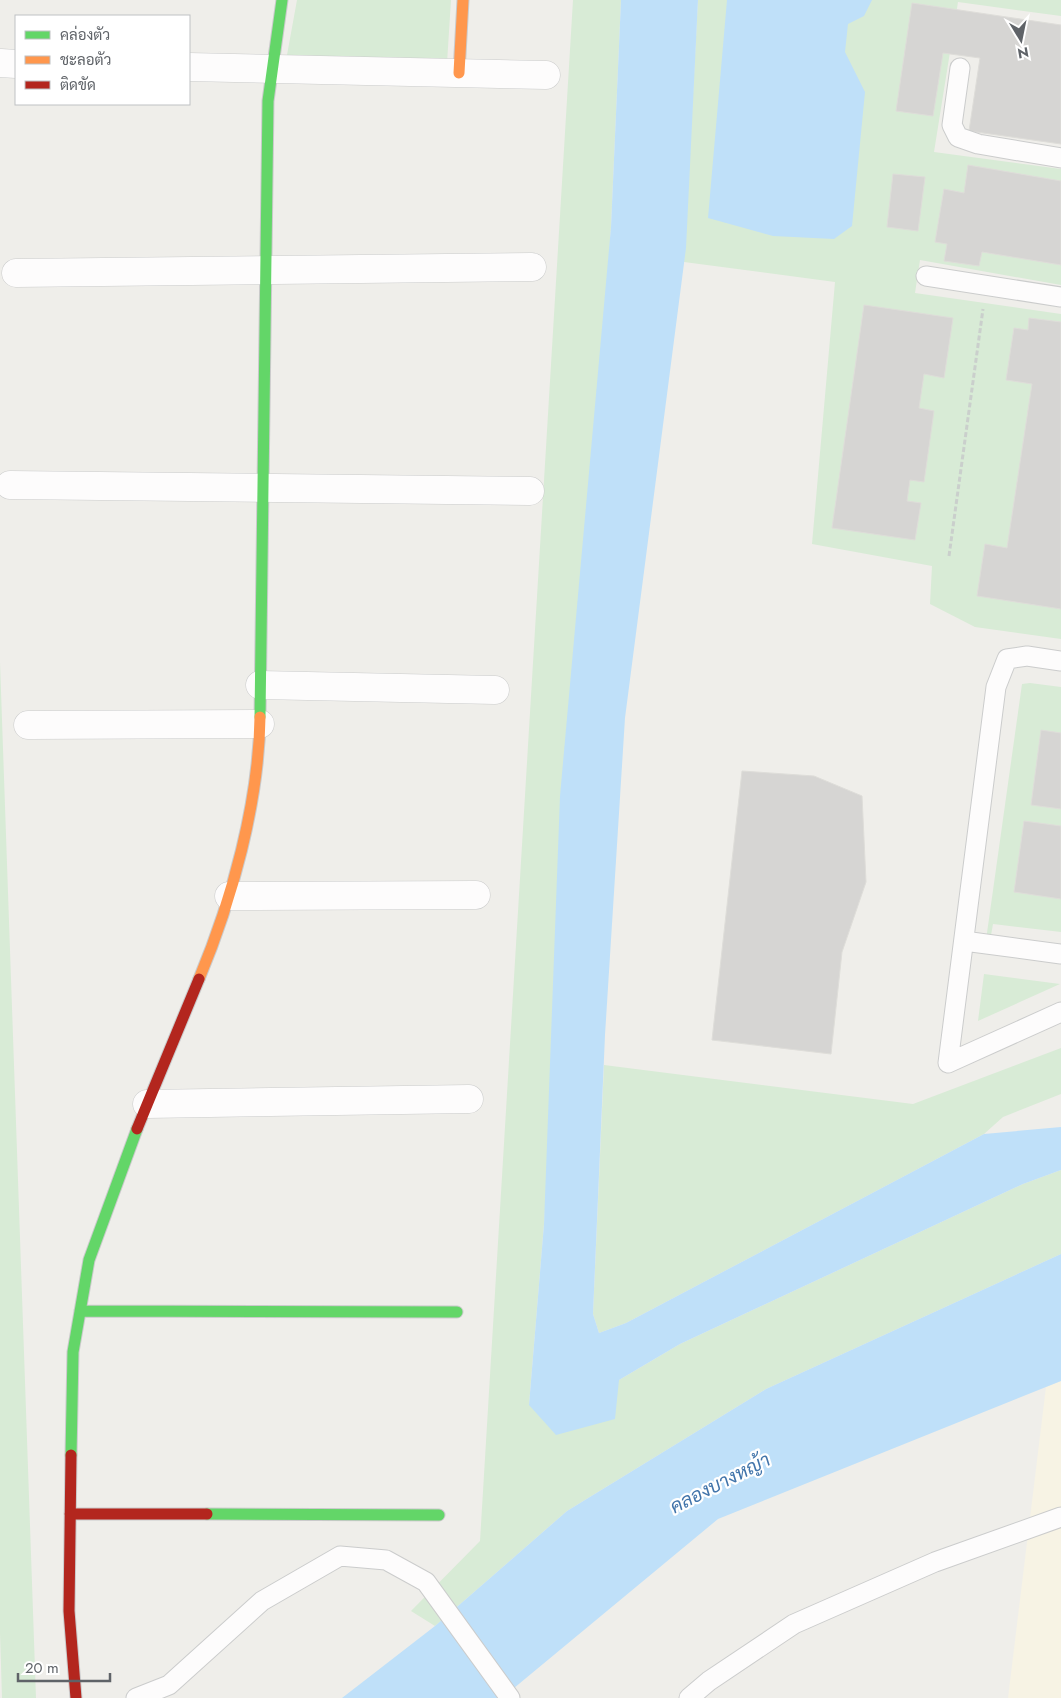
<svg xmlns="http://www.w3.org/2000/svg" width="1061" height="1698" font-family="Jost,Sarabun,sans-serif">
<rect width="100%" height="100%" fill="#efeeea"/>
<path fill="#f7f3e4" d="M1061,1381v317h-53l38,-311z"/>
<path fill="#d8ebd6" d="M297,0h154l-4,63 -160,-8z
M573,0h48l-10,227 -67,997 -15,181 90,-25 61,-36 343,-160 38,-14v84l-295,135 -199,122 -132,115 -24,-15 69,-70z
M698,0h363v16l-103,-14 -24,150 127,17v116l-141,-25 -5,33 146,21v325l-86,-12 -45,-23 2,-38 -120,-22 23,-262 -151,-20z
M0,662l36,1036h-34l-2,-65z
M1030,683l31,4v245l-68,-8 -3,17 -4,-1 36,-256z
M984,974l76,10 -82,37z
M1061,1048v46l-58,23 -19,17 -358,189 -27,10 -6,-19 11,-249 309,39z"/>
<path fill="#bfe0f9" d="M621,0h77l-12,248 -61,470 -20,317 -12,279 6,19 27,-10 358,-189 77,-7v43l-38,14 -343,160 -61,36 -4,39 -59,16 -27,-30 15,-181 16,-428 51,-569z
M727,0h145l-8,16 -16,8 -3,28 20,40 -13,134 -18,13 -61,-3 -65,-18z
M1061,1254v127l-343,138 -216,179h-160l93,-72 132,-115 199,-122z"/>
<path fill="#d6d5d3" stroke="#deddd9" d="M912,3l149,22v119l-92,-13 11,-73 -37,-5 -10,63 -37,-5z
M968,165l93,16v84l-79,-13 -3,14 -35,-5 3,-17 -12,-2 9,-53 20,4z
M893,174l32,3 -7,54 -31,-4z
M864,305l89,13 -9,60 -20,-4 -5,34 15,3 -10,71 -14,-2 -3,21 14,2 -6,37 -83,-12z
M1029,318l32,4v287l-84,-13 8,-52 22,4 25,-164 -26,-4 8,-52 14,2z
M1041,730l20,3v76l-30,-4z
M742,771l72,5 48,20 4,86 -24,70 -11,102 -119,-14z
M1024,821l37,5v73l-47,-7z"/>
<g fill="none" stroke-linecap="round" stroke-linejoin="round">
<g stroke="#cbcccc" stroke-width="21">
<path id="lane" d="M960,68l-8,57 6,12 20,7 83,14
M926,276l135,21
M1061,661l-34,-5 -20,3 -11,28 -48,376 113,-51
M964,941l97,13
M136,1698l33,-13 93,-84 78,-45 46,4 40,22 84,116
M689,1698l20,-17 85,-57 141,-62 126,-45"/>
</g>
<g stroke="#cbcccc" stroke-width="29">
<path id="street" d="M1,63l15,1
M189,67l357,8
M16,273l516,-6
M10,485l520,6
M260,685l235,5
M28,725l232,-1
M229,896l247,-1
M147,1104l322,-5"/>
</g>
<g stroke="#cacacb" stroke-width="13">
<path id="fast" d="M260,717l8,-616 14,-101
M80,1311l377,1
M71,1455l2,-103 16,-92 48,-131
M207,1514l232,1"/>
</g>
<g stroke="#cacacb" stroke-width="13">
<path id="slow" d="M459,73l4,-73
M199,979c33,-79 60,-177 61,-262"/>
</g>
<g stroke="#cacacb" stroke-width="13">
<path id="jam" d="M137,1129l62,-150
M71,1455l-2,156 7,87
M70,1514h137"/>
</g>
<path stroke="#cacfcc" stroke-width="3" stroke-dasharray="5 2.5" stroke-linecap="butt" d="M949,556l34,-247"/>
<use href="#lane" stroke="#fdfcfc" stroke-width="19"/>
<use href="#street" stroke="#fdfcfc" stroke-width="28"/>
<use href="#fast" stroke="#63d668" stroke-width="11"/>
<use href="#slow" stroke="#ff974d" stroke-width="11"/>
<use href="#jam" stroke="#b3261e" stroke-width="11"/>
</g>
<g text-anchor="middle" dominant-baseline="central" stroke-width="4.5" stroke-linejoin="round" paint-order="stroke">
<g font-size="19" font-style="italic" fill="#4174aa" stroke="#fff">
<text transform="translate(720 1483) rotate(-27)">คลองบางหญ้า</text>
</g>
</g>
<rect x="15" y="15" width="175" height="90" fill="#ffffff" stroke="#bfc1c3"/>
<rect x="25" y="31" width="25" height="8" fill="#63d668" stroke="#bfc1c3"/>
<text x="60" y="40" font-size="15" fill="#5f6368">คล่องตัว</text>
<rect x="25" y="56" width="25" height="8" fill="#ff974d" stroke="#bfc1c3"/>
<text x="60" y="65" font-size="15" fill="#5f6368">ชะลอตัว</text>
<rect x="25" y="81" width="25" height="8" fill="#b3261e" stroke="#bfc1c3"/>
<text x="60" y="90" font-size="15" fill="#5f6368">ติดขัด</text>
<g transform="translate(1021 40) rotate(170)" stroke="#ffffff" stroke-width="4" paint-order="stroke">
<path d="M0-4L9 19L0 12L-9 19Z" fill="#5f6368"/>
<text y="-8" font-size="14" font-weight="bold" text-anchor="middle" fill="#5f6368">N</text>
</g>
<path d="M18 1673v8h92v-8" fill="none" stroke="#5f6368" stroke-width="2.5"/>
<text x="25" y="1673" font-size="15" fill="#5f6368" stroke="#ffffff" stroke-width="4" paint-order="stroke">20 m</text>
</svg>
